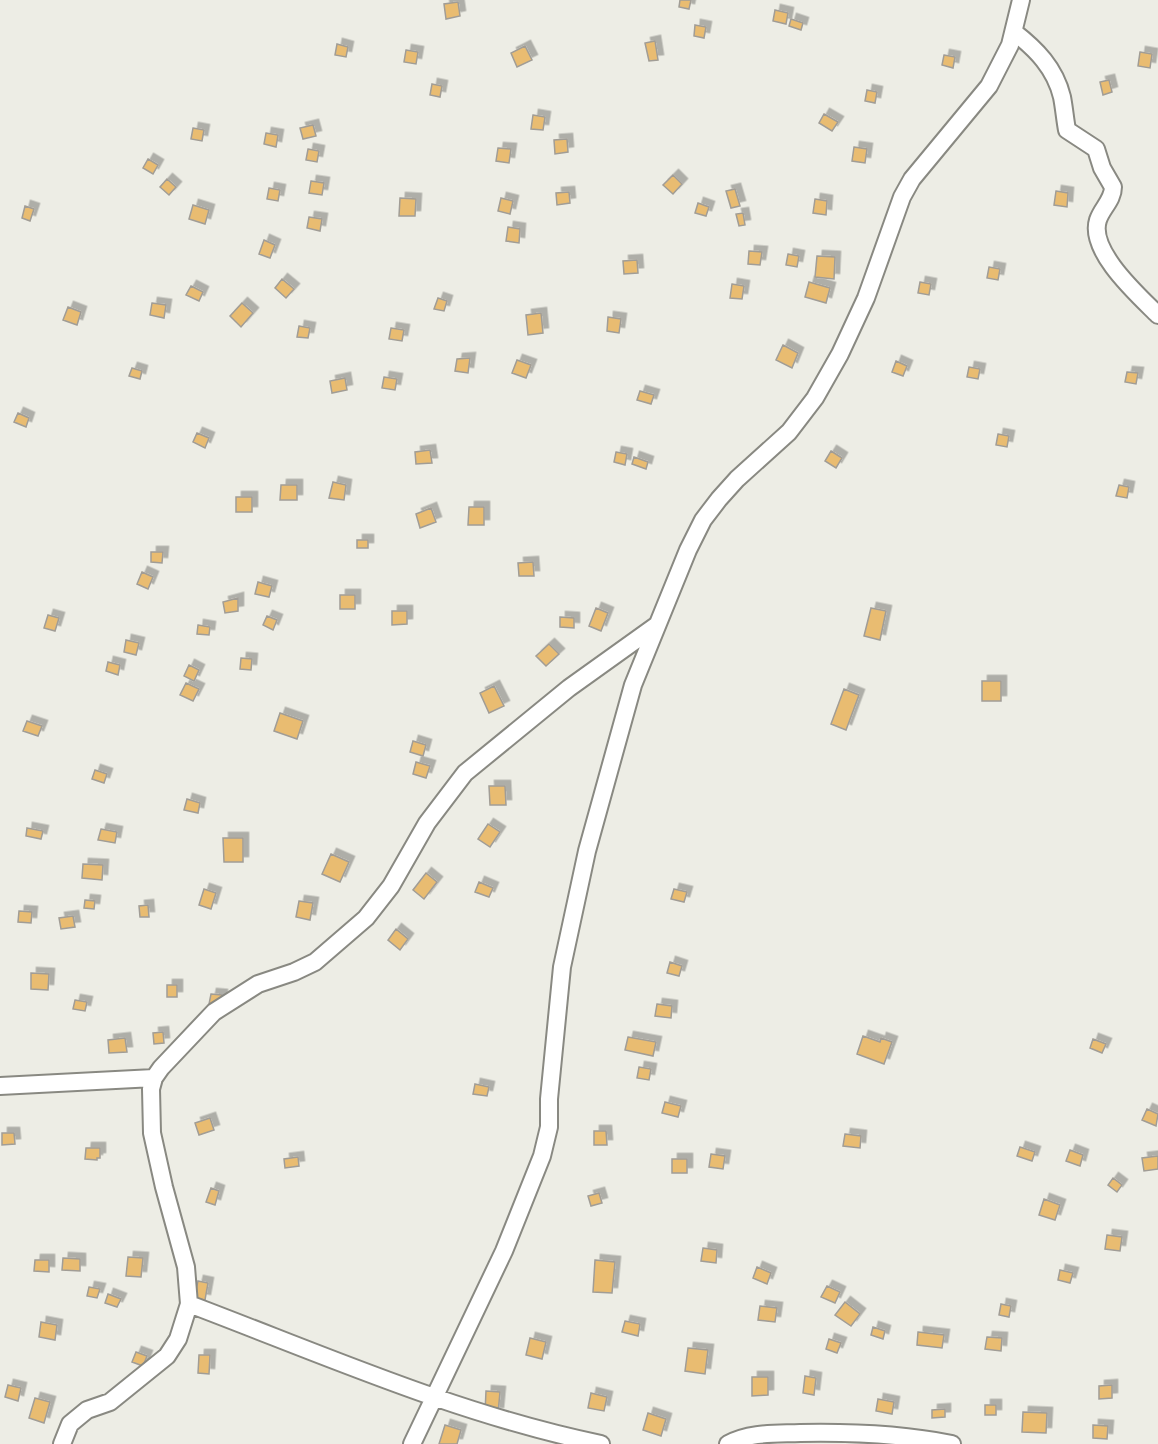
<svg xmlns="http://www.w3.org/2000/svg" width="1158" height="1444" font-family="'DM Sans',sans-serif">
<defs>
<filter id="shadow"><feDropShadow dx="5.5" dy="-5.5" stdDeviation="0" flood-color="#0004"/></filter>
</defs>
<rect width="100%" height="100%" fill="#edede5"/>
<path fill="#e9bc71" stroke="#a19d96" stroke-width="1.5" filter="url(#shadow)" d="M680,0h11l-2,9 -10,-2z
M458,2l2,14 -14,3 -2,-15z
M775,10l13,3 -2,11 -13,-3z
M791,19l12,4 -2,7 -12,-4z
M695,25l11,2 -2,11 -10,-2z
M655,41l3,19 -9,1 -4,-18z
M337,44l11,3 -2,10 -11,-2z
M525,46l7,14 -15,7 -6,-14z
M406,50l12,2 -2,12 -12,-2z
M1140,52l12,2 -2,14 -12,-2z
M944,55l11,2 -2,11 -11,-3z
M1109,80l3,12 -9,3 -3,-13z
M432,84l10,2 -2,11 -10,-2z
M867,90l10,2 -2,11 -10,-2z
M824,114l14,8 -6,9 -13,-8z
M533,115l12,2 -2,13 -12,-1z
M313,125l3,11 -13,3 -3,-11z
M193,128l11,2 -2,11 -11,-2z
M266,133l12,2 -2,12 -12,-3z
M567,139l1,13 -13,2 -1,-14z
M854,147l13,2 -2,14 -13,-2z
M498,148l13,1 -2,14 -13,-2z
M308,149l11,2 -2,11 -11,-2z
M148,159l10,6 -5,9 -10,-6z
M673,175l9,9 -9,10 -10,-9z
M167,179l9,8 -7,8 -9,-8z
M311,181l13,2 -2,12 -13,-2z
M269,188l11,2 -2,11 -11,-2z
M735,189l5,17 -9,2 -5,-17z
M1056,191l12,2 -1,14 -13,-2z
M569,192l1,11 -13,2 -1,-12z
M400,198l16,1 -1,17h-16z
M501,198l12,3 -3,13 -12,-3z
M815,199l12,2 -1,14 -13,-2z
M698,203l11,4 -3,9 -11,-3z
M193,205l16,5 -4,14 -16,-5z
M25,206l9,3 -4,12 -8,-3z
M743,213l2,12 -6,1 -3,-12z
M309,217l13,2 -2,12 -13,-3z
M508,227l12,2 -1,14 -13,-2z
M264,240l11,5 -5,13 -11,-4z
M749,251l13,1 -2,13 -12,-1z
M788,254l11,2 -2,11 -11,-2z
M817,256l18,1 -1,22 -19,-2z
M637,260l1,13 -14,1 -1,-13z
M989,267l11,2 -2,11 -11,-2z
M282,279l12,10 -8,9 -11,-10z
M809,282l21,6 -4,15 -21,-6z
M920,282l11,2 -2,11 -11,-2z
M732,284l12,2 -2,13 -12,-1z
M191,286l12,6 -4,9 -13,-6z
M438,298l9,3 -3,10 -10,-2z
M152,303l14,2 -2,13 -14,-3z
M242,303l11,10 -12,14 -11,-11z
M68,307l13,5 -4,13 -14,-5z
M541,313l2,20 -15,2 -2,-20z
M608,317l13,2 -2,14 -12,-2z
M299,326l11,2 -2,10 -11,-1z
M391,328l13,2 -2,11 -13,-2z
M783,345l15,8 -6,15 -16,-8z
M470,358l-2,15 -13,-2 2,-12z
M517,360l14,5 -5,13 -14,-5z
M896,361l11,5 -4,10 -11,-4z
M969,367l11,2 -2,10 -11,-2z
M132,368l10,3 -2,8 -11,-3z
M1127,372l11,1 -2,11 -11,-2z
M384,377l13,2 -2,11 -13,-2z
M345,378l2,12 -15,3 -2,-12z
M640,391l14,4 -3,9 -14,-4z
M18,413l11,5 -3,9 -12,-5z
M197,433l12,5 -4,10 -12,-6z
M998,434l11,2 -2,11 -11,-2z
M430,450l2,13 -16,1 -1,-12z
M831,451l11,7 -6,10 -11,-7z
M616,452l11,2 -2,11 -11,-3z
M634,457l14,5 -2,7 -14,-5z
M333,482l13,3 -2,15 -15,-2z
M281,485h16v15h-17z
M1119,485l10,2 -2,11 -11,-2z
M236,497h16v15h-16z
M469,507h15v18h-16z
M431,508l5,14 -16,6 -4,-14z
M357,540h11v8h-11z
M151,552h12l-1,11 -11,-1z
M533,562l1,14h-15l-1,-13z
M142,572l11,5 -5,12 -11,-5z
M258,582l14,4 -3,11 -14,-3z
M340,595h15v14h-15z
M238,598v13l-13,2 -2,-11z
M596,608l12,5 -7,18 -12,-5z
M871,608l15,3 -6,29 -16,-4z
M392,611h15v13l-15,1z
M48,615l11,3 -4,13 -11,-3z
M267,616l10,4 -4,10 -10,-5z
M560,617l14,1v10l-14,-1z
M198,625l12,2 -1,8 -12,-1z
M126,640l13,3 -3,12 -12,-3z
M549,644l10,10 -13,12 -10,-10z
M241,658l11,1 -1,11 -11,-1z
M108,662l12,3 -2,10 -12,-4z
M189,665l10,5 -5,11 -10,-5z
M982,681h19v20h-19z
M186,683l13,6 -6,12 -13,-6z
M494,686l10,20 -15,7 -9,-20z
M844,689l15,6 -13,35 -15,-6z
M280,713l23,8 -6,18 -23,-8z
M27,721l15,5 -4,10 -15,-5z
M413,741l13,4 -3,11 -13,-4z
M416,762l14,4 -4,12 -13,-4z
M95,770l12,4 -3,9 -12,-4z
M489,786h16l1,19h-16z
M187,799l13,4 -2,10 -14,-3z
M488,824l12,8 -10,15 -12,-8z
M27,828l16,3 -2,8 -15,-3z
M101,829l16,3 -2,11 -17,-3z
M223,838h20v24h-19z
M331,854l18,8 -9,20 -18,-8z
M83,864l20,1 -1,15 -20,-2z
M426,873l11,9 -13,17 -11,-9z
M479,882l14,6 -4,9 -14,-5z
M204,889l12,4 -5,16 -12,-4z
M674,889l13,3 -3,10 -13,-3z
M85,900l10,1 -1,8 -10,-1z
M299,901l14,2 -3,17 -14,-3z
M148,905l1,12h-9l-1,-11z
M19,911l13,1 -1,11 -13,-1z
M73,916l2,11 -14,2 -2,-11z
M396,929l12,10 -8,11 -12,-10z
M670,962l12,4 -3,10 -12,-3z
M31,973l18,1 -1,16 -17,-1z
M167,985h10v12h-10z
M211,994l11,1 -1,10 -12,-1z
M75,1000l12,2 -2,9 -12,-2z
M657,1004l15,2 -1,12 -16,-2z
M163,1032l1,11 -10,1 -1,-11z
M863,1036l17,6 1,-4 11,4 -8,22 -27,-10z
M628,1037l28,5 -3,14 -28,-6z
M125,1038l2,14 -18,1 -1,-13z
M1093,1039l13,5 -4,9 -12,-5z
M639,1067l12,2 -2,11 -12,-2z
M475,1084l14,3 -2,9 -14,-2z
M665,1102l16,4 -3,11 -16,-4z
M1147,1109l11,5 -2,12 -14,-6z
M210,1118l4,12 -15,5 -4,-12z
M594,1131h12l1,14h-13z
M2,1133h12l1,11 -13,1z
M845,1134l16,2 -1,12 -17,-2z
M1020,1147l15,5 -3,9 -15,-5z
M86,1148h14v10h-3v2l-12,-1z
M1070,1150l13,5 -3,11 -14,-5z
M711,1154l14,2 -2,13 -14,-2z
M1158,1156v13l-14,2 -2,-13z
M298,1157l1,9 -14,2 -1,-9z
M672,1159h15v14h-15z
M1113,1178l9,7 -5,7 -9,-7z
M211,1188l8,3 -4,14 -9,-3z
M599,1193l3,10 -11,3 -3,-10z
M1044,1199l16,6 -5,15 -16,-5z
M1107,1235l15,2 -2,14 -15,-2z
M703,1248l14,2 -1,13 -15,-2z
M128,1257l15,1 -2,19 -15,-1z
M63,1258l17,1v12l-18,-1z
M35,1260h14v12l-15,-1z
M595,1260l20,2 -3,31 -19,-1z
M757,1267l14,6 -4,11 -14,-6z
M1060,1270l13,3 -3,10 -12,-3z
M198,1281l10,2 -3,17 -11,-2z
M827,1286l13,6 -5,11 -14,-6z
M89,1287l11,2 -3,9 -10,-2z
M108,1294l13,5 -4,8 -12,-4z
M845,1302l15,12 -9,12 -16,-11z
M1001,1304l10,2 -2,11 -10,-2z
M760,1306l17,2 -2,14 -17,-2z
M625,1321l15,3 -2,12 -16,-4z
M41,1322l16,3 -2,15 -16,-3z
M873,1327l12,4 -2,8 -12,-4z
M918,1332l26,3 -2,13 -25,-3z
M987,1337l15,1 -1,13 -16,-2z
M530,1338l16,4 -4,17 -16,-4z
M829,1339l12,4 -4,10 -11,-4z
M688,1348l20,2 -3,24 -20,-3z
M136,1352l11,4 -4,10 -11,-4z
M199,1355h11l-1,19 -11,-1z
M805,1376l11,2 -2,17 -11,-2z
M752,1377h16v18l-16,1z
M8,1385l13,3 -3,13 -13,-4z
M1112,1385v13l-13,1v-13z
M486,1391l14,1 -2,21 -13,-1z
M591,1393l16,4 -3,14 -16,-3z
M35,1398l15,4 -6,21 -15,-5z
M878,1399l16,3 -2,12 -16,-3z
M985,1405h11v10h-11z
M945,1409v8l-13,1v-8z
M1023,1412l24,1 -1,20 -24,-1z
M648,1413l18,6 -5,17 -18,-6z
M445,1425l16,5 -4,14h-18z
M1093,1425l15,1 -1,13 -14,-1z"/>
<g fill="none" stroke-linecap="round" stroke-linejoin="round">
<g stroke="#898982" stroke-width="20">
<path id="minor" d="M1014,32c22,17 41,36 48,65 2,10 3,22 5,33l29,19 6,19 11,19c0,13 -11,21 -15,33 -10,31 41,76 60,95
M0,1086l154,-8
M189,1304c135,51 270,111 412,140
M62,1444l8,-20 17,-14 23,-8 57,-46 11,-17 11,-35 -3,-37 -22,-80 -12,-54 -1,-44 3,-11 7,-10 53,-56 44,-28 36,-12 21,-10 51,-44 25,-32 36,-63 38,-50 104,-85 88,-63
M412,1444l92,-193 38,-95 7,-29v-28l13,-132 25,-116 46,-166 55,-135 15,-30 16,-21 18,-20 52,-47 26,-34 25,-44 26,-56 36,-101 10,-18 77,-93 21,-41 11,-45
M728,1444c22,-12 48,-10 72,-11 51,-1 102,1 152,11"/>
</g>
<use href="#minor" stroke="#fff" stroke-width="16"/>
</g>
</svg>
